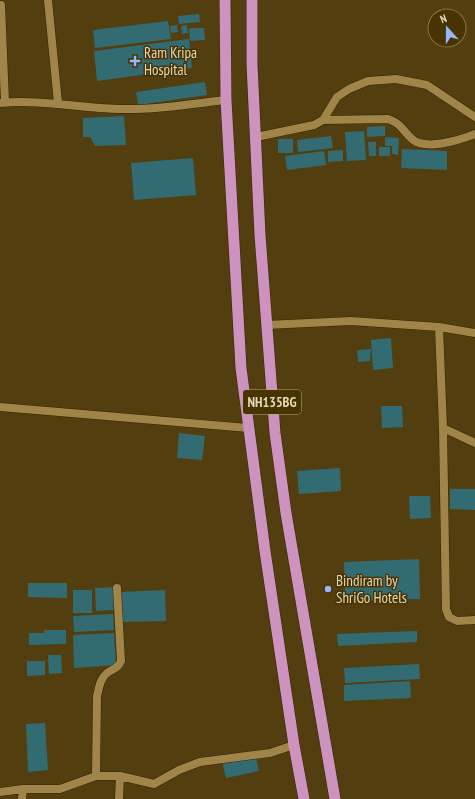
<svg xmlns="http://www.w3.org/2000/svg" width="475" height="799" font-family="'PT Sans Narrow',sans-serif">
<rect width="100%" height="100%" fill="#523e0e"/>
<path fill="#326c72" d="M199,14l1,8 -21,2 -1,-8z
M168,21l3,18 -76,9 -2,-18z
M177,25l1,7 -7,1 -1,-7z
M187,25l1,8 -6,1 -1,-8z
M189,28h15l1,12 -15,1z
M189,39l3,29 -95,13 -3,-30z
M205,82l2,13 -69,10 -2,-13z
M124,116l2,29 -31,1 -5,-9h-7v-19z
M385,126v10l-18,1v-10z
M364,131l2,29 -19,1 -2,-29z
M331,136l2,12 -35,4 -1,-12z
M385,137l14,1 -1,17 -6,-1v-8h-7z
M278,139h15v14h-15z
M368,142h8v14h-7z
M379,147h11v9h-11z
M402,149l45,2v19l-46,-2z
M343,150v11l-15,1v-11z
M324,151l2,14 -39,5 -2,-14z
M193,158l3,37 -62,5 -3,-37z
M391,338l2,30 -20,2 -2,-30z
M371,349l-1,12 -12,1 -1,-12z
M381,406h21l1,21 -21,1z
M179,433l26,3 -3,24 -25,-2z
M340,468l1,23 -42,3 -2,-23z
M450,489h25v21l-25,-1z
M409,496h21l1,22 -21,1z
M419,559l1,40 -75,2 -1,-39z
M28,583h39v15l-39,-1z
M113,587l1,23 -18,1 -1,-23z
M73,590h19v23h-19z
M165,590l1,31 -46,1 -1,-30z
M113,614l1,16 -40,2 -1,-16z
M44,630h22v14l-37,1v-12h16z
M417,631v11l-79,4 -1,-12z
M114,633l2,32 -42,3 -1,-33z
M48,655h13l1,18 -13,1z
M27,661h18v14l-18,1z
M419,664l1,15 -75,4 -1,-15z
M410,681l1,17 -67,3v-16z
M45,723l3,47 -20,2 -2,-48z
M255,754l4,17 -33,7 -4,-17z"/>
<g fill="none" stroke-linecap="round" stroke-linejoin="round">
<g stroke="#332605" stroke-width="9">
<path id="minor" d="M48,0l10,103
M1,5l4,97
M0,103c40,-4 79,5 119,6 36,1 72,-5 107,-9
M323,120l65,-1c14,5 14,11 24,20 13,12 48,1 63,-5
M256,137l58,-12 9,-5 14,-23 12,-8 19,-8 28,-2 31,6 48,32
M266,325l85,-4 88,6 4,101 3,181 3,8 8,4 18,-1
M439,327l36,6
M0,407l248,21
M443,428l32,15
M96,776l1,-80c2,-8 3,-17 9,-22 6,-5 12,-5 15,-13l-4,-73
M0,792l23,-3h37l36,-13h24l34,8 25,-14 21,-8 70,-9 24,-8
M22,799l1,-10
M119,799l1,-23"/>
</g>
<g stroke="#332605" stroke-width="12">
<path id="trunk" d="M225,0l1,100 15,268 24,183 29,194 10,54
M252,0v64l8,171 15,198 11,80 49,286"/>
</g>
<use href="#minor" stroke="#a08448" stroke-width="8"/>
<use href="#trunk" stroke="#cd92be" stroke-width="11"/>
</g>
<g fill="#96b6fd" stroke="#473401" stroke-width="1.5">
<path d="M133 55h4v4h4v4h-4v4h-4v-4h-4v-4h4z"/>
<circle cx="328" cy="589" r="4"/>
</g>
<g text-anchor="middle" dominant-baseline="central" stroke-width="3" stroke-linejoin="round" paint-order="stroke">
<rect fill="#473401" stroke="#b6a682" stroke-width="1" x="243" y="390" width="58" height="24" rx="3"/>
<g font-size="14" font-weight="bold" fill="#e6d7ba">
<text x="272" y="402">NH135BG</text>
</g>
<g font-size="15" fill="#e6d7ba" stroke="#473401" text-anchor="start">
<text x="144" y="52">Ram Kripa<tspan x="144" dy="17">Hospital</tspan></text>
<text x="336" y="580">Bindiram by<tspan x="336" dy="17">ShriGo Hotels</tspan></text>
</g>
</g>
<g transform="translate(447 28) rotate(339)"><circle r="19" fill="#473401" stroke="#87754b"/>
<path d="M0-3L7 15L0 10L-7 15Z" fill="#96b6fd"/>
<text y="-6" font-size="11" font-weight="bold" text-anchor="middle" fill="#e6d7ba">N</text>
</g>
</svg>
